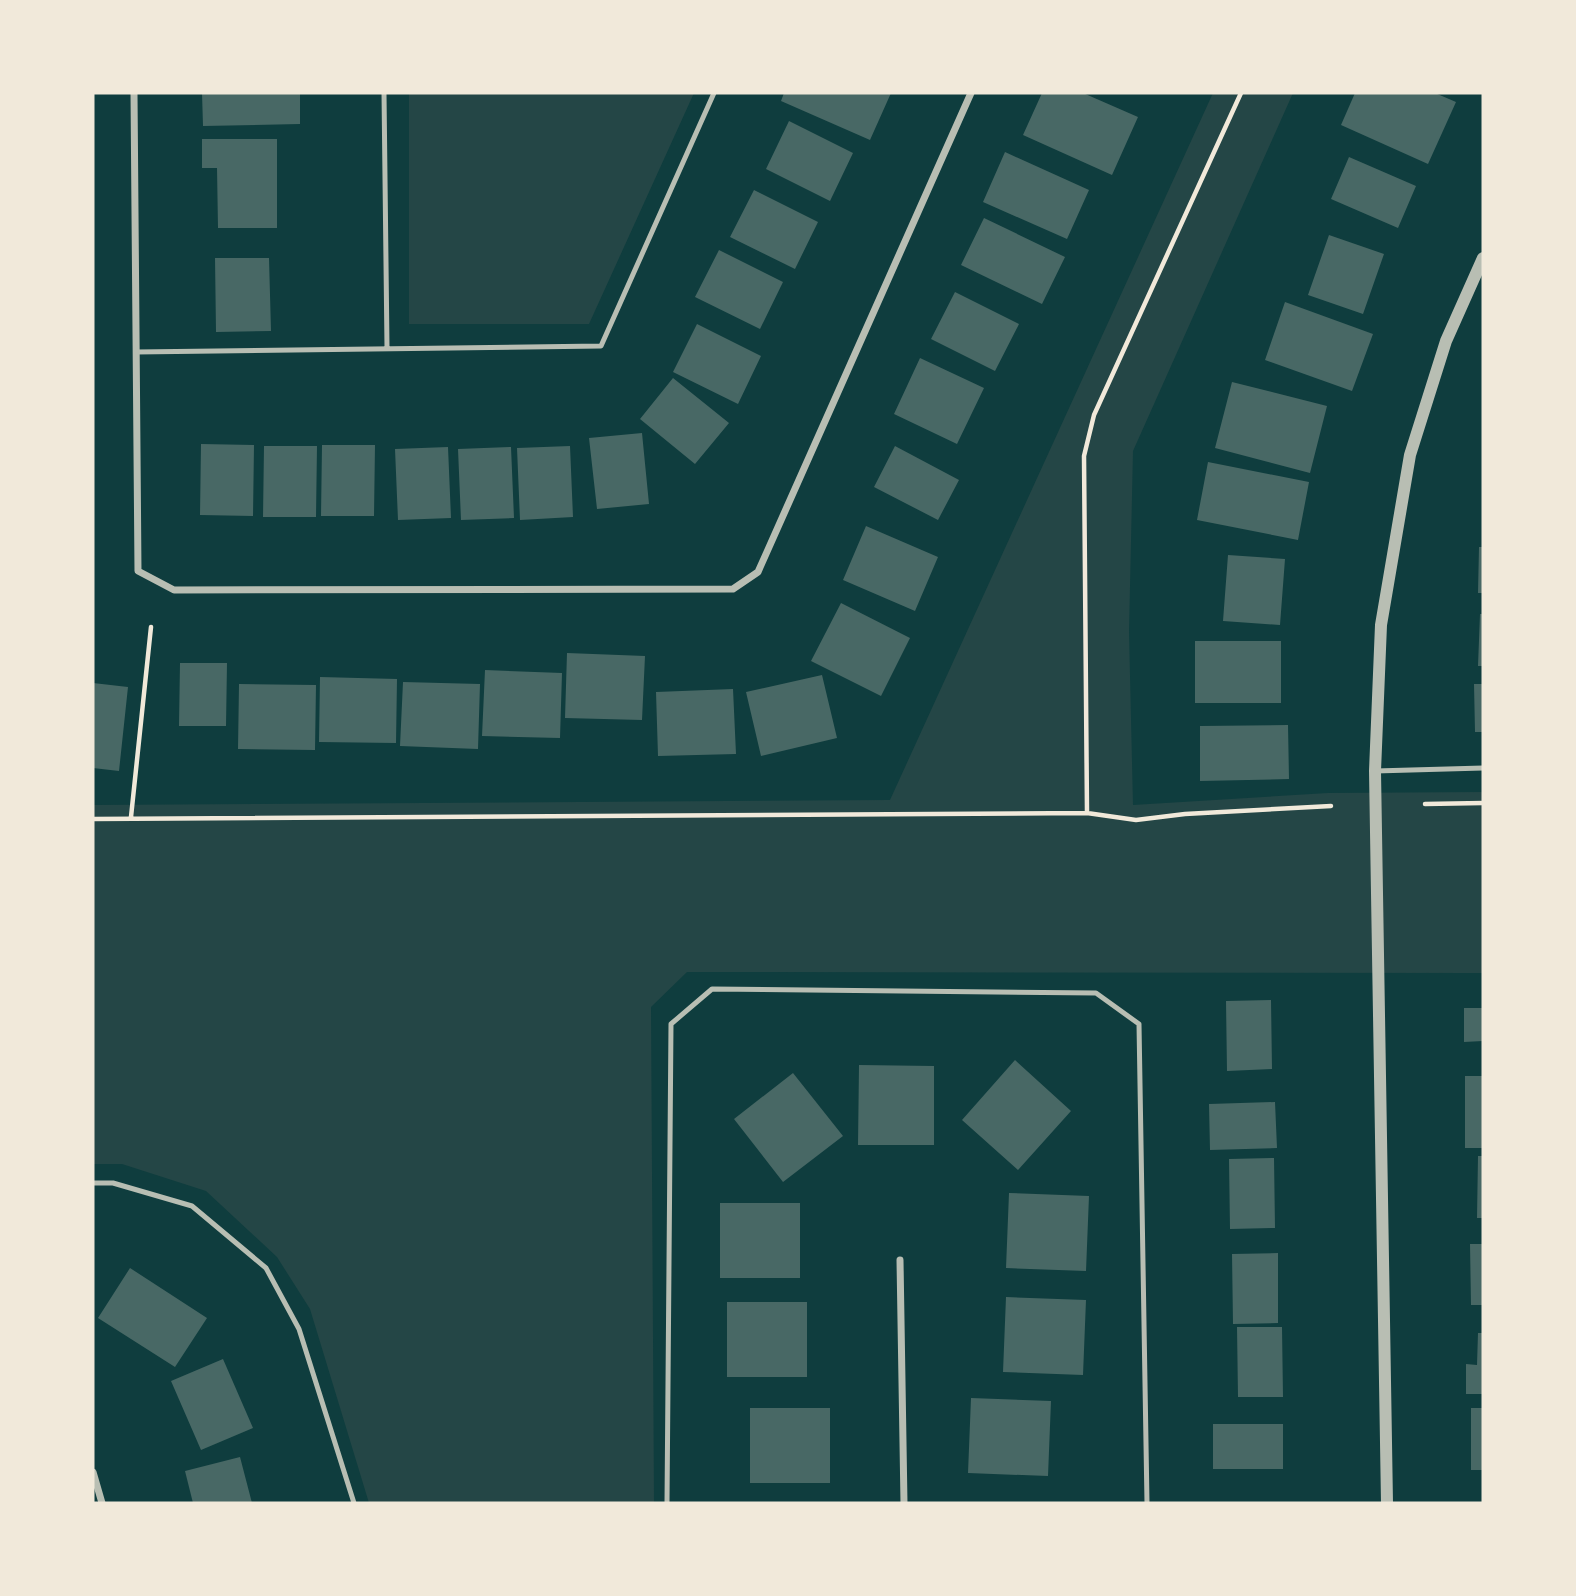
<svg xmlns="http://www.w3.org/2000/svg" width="1576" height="1596" font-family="Karla,sans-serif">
<rect width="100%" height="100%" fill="#0f3d3e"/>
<path fill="#244646" d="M409,93h285l-105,231h-180z
M1213,93h80l-160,358 -4,181 4,173 195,-12 155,-1v181l-796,-1 -36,35 3,496h-285l-59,-194 -33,-52 -71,-66 -84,-27h-29v-359l797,-5z"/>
<path fill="#486865" d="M202,93h98v31l-97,2z
M784,93h107l-21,47 -89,-39z
M1042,93h41l55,24 -26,58 -89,-40z
M1355,93h80l21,9 -28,62 -87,-39z
M789,121l64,32 -23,48 -64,-32z
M202,139h75v89h-59l-1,-60h-15z
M1005,152l84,38 -22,49 -84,-37z
M1349,157l67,29 -18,42 -67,-29z
M754,190l64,32 -23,47 -65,-32z
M984,218l81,39 -23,47 -81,-39z
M1329,235l55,19 -21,60 -55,-19z
M719,250l64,32 -23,47 -65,-32z
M215,258h54l2,73 -55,1z
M955,292l64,32 -24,47 -64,-32z
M1285,302l88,32 -21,57 -87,-31z
M697,324l64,32 -23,48 -65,-32z
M920,358l64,30 -27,56 -63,-30z
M673,378l56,45 -34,41 -55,-45z
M1232,382l95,24 -17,67 -95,-25z
M642,433l7,71 -52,5 -8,-71z
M201,444l53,1 -1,71 -53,-1z
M322,445h53l-1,71h-53z
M264,446h53l-1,71h-53z
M570,446l3,71 -53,3 -3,-72z
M895,446l64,34 -21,40 -64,-33z
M448,447l3,71 -53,2 -3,-71z
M511,447l3,71 -53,2 -3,-71z
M1208,462l101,20 -11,58 -101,-20z
M866,526l72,31 -23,54 -72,-31z
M1479,547h4v46h-5z
M1228,555l57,4 -5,66 -57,-4z
M841,603l69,35 -29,58 -70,-35z
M1480,614h3v52h-5z
M1195,641h86v62h-86z
M567,653l78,3 -3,64 -77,-2z
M180,663h47l-1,63h-47z
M485,670l77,3 -2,65 -78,-2z
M822,675l15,63 -76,18 -15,-64z
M320,677l77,2 -1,64 -77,-1z
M403,682l77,2 -2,65 -78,-3z
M93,683l35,4 -9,84 -26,-3z
M239,684l77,1 -1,65 -77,-1z
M1474,684h9v48h-8z
M733,689l3,65 -78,2 -2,-64z
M1288,725l1,54 -89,2v-55z
M1271,1000l1,69 -45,2 -1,-70z
M1464,1008h19v33l-19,1z
M1015,1060l56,51 -53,59 -56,-50z
M859,1065l75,1v79h-76z
M793,1073l50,63 -60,46 -49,-63z
M1465,1076h18v72h-18z
M1275,1102l2,46 -67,2 -1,-46z
M1478,1156h5v62h-6z
M1274,1158l1,70 -45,1 -1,-70z
M1009,1193l80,3 -3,75 -80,-3z
M720,1203h80v75h-80z
M1470,1244h13v61h-12z
M1278,1253v70l-45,1 -1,-70z
M130,1268l77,50 -32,49 -77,-49z
M1006,1297l80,3 -3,75 -80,-3z
M727,1302h80v75h-80z
M1237,1327h45l1,70h-45z
M1478,1333h5v61h-17v-30l11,1z
M223,1359l30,69 -52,22 -30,-69z
M971,1398l80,3 -3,75 -80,-3z
M750,1408h80v75h-80z
M1471,1408h12v62h-12z
M1213,1424h70v45h-70z
M240,1457l12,46h-59l-8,-32z"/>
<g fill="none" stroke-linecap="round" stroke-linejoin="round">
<path stroke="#f1e9da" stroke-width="4.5" d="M1425,804l58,-1
M1087,813l-3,-357 10,-41 147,-322
M131,817l20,-190
M93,819l994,-6 49,7 49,-6 146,-8"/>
<path stroke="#b8beb3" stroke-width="5" d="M384,93l3,254
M136,352l465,-6 113,-253
M1375,771l108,-3
M93,1183h20l79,23 74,62 33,61 55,174
M667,1503l4,-479 41,-35 384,4 43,31 8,479"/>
<path stroke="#b8beb3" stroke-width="7" d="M134,93l4,478 36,19 559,-1 25,-17 213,-479
M900,1260l4,243
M93,1472l9,31"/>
<path stroke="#b8beb3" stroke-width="12" d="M1387,1503l-12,-732 6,-146 29,-170 36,-114 37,-83"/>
</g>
<rect width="1576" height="1596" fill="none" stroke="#f1e9da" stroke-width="189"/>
</svg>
